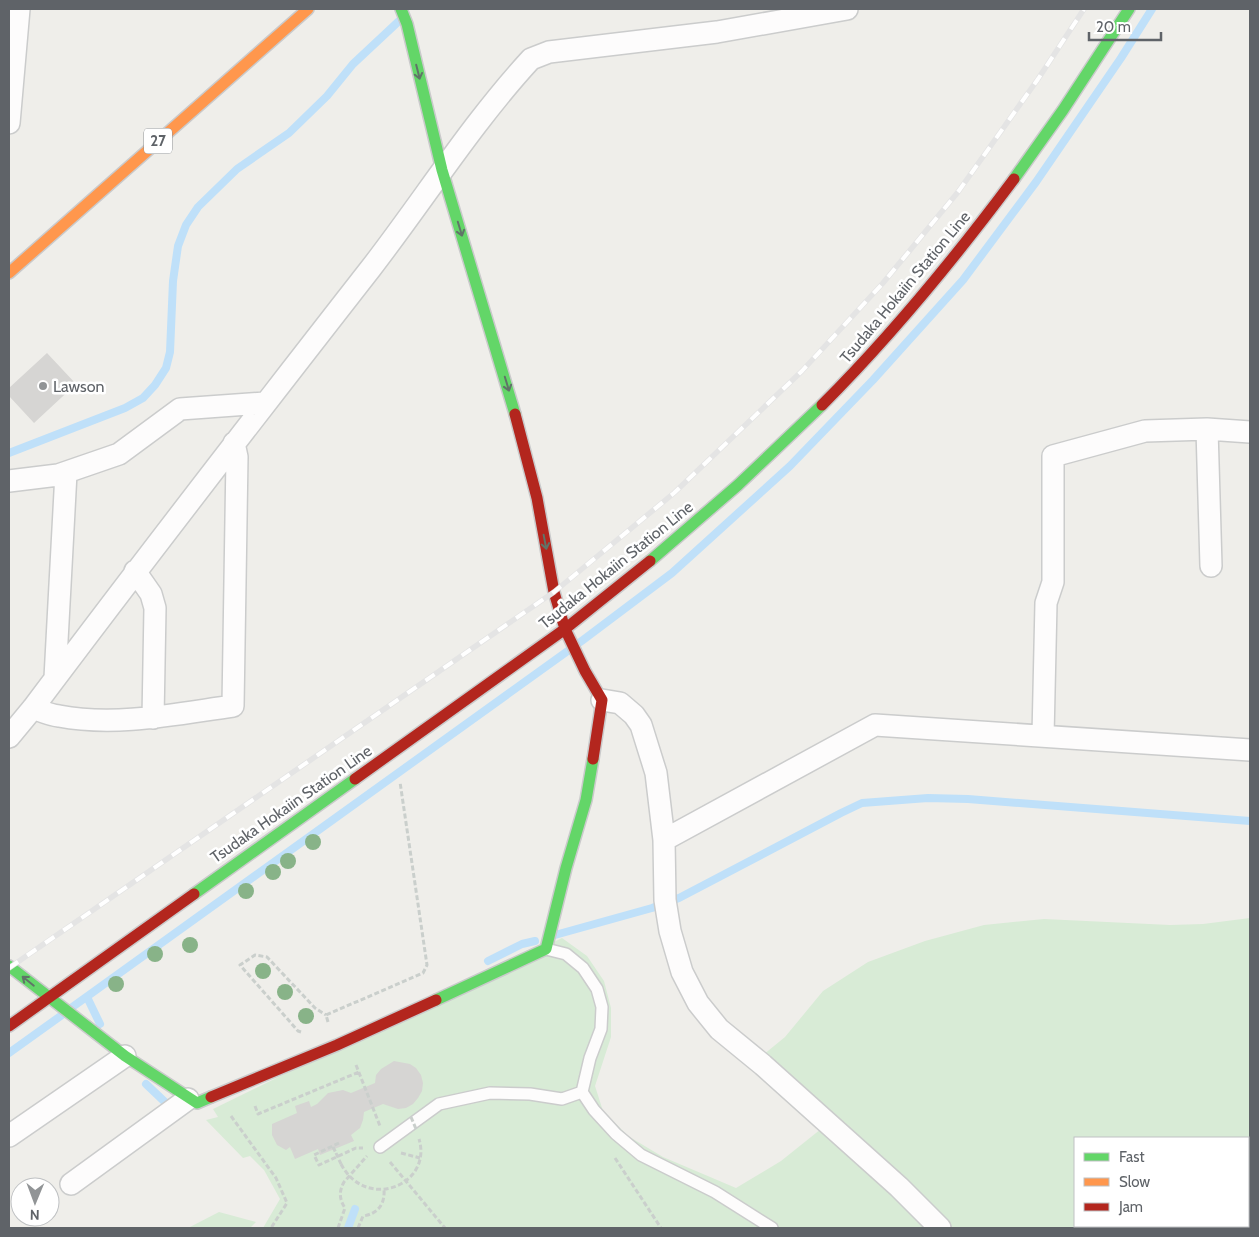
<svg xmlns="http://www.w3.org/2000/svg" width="1259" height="1237" font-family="Cabin,sans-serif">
<rect width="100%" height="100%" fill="#efeeea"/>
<path fill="#d8ebd6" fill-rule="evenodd" d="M1250,918v310h-297l-190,-173 22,-18 38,-46 45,-29 57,-21 59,-16 60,-6 126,6 33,-1zM1075,1138h173v88h-173z
M562,938l25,18 17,25 7,27v29l-16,49 8,25 25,25 35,21 73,31 45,-27 40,-32 106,99h-664l17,-29 -16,-29 -14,-14 -7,2 -37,-38 12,-3 -5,-8z
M219,1212l37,10 -6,6h-62z"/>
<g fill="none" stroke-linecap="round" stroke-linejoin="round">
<path stroke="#bfe0f9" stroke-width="8" d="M9,453l116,-45 18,-10 12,-13 11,-17 4,-16 3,-71 5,-35 8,-21 12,-18 39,-38 52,-36 38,-37 26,-32 46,-43
M555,935l97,-27 27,-10 162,-85 21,-10 66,-5 40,1 282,22
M488,961l34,-17 13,-3
M87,997l13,27
M71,1008l512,-368 89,-67 118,-107 83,-86 90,-100 73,-98 85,-124 31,-49
M9,1053l53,-38
M146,1084l21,20 4,-2
M348,1228l7,-19"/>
</g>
<path fill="#d6d5d3" d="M47,353l29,31 -42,39 -25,-27v-8z
M394,1061l16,3 6,4 5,7 2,8 -1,8 -4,7 -5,6 -7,4 -8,1 -15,-5 -19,8 -1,8 -3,8 -9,7 3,6 -34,14 -2,-6 -23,10 -5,-12 -4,3 -9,-5 -5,-10v-11l25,-11 -2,-7 14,-5 2,6 6,-3 11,-11 15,-3 8,3 24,-10 1,-8 5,-6z"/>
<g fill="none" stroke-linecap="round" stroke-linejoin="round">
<g stroke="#cbcccc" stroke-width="14">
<path id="lane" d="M546,949l20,5 17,14 14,21 5,18 -1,22 -11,29 -8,34
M380,1147l59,-43 51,-11 40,1 32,5 20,-7 12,18 22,24 25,21 74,37 57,36"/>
</g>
<g stroke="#cbcccc" stroke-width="24">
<path id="street" d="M9,123l10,-114
M1207,429l4,137
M9,481l49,-6 61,-21 61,-45 84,-6
M135,571l16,23 4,14 -2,110
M55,678l11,-205
M602,700l18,3 14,12 7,10 15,48 8,67 1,60 5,31 12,41 16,31 21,26 44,36 136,122 41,41
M33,708c8,3 17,7 26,8 57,11 117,-2 174,-10l4,-249 -3,-14
M1043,736l3,-133 7,-21v-126l92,-25 62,-2 43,3
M9,737l24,-29c111,-148 224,-294 338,-440 54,-70 101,-145 160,-209l18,-7 168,-20 130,-23
M664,840l211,-115 375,25
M9,1136l116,-80
M71,1184l117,-85"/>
</g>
<g stroke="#cacacb" stroke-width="14">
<path id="fast" d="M401,9l6,15 35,146 73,244
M1014,179l49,-69 66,-101
M650,561l88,-76 84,-80
M194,894l161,-115
M9,966l116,90 72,47 14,-6
M436,1000l110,-51 20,-81 20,-68 7,-41"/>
</g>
<g stroke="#cacacb" stroke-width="14">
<path id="slow" d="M9,273l299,-264"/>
</g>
<g stroke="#cacacb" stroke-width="14">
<path id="jam" d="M822,405c70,-70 133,-147 192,-226
M515,414l22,84 17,94 11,37 20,42 17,29 -9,59
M355,779l210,-150 85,-68
M9,1026l185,-132
M211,1097l126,-52 99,-45"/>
</g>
<path stroke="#cacfcc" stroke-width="3" stroke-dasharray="5 2.5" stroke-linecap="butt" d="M328,1022l-2,-7 97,-42 4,-8 -27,-183
M301,1032l-3,-1 -58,-66 15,-10 12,2 48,51 11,7
M356,1065l24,61
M255,1106l3,8 101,-42
M231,1116l45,62 11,25 -16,25
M339,1143l-25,12 5,10 37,-17h7
M333,1147l3,6
M401,1153l19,5
M615,1158l46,70
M390,1162l55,66
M341,1164c25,48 92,21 78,-25
M338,1228l7,-20c-6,-9 -6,-17 -1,-26l23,-26
M358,1228l5,-12c14,-2 22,-11 21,-26"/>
<use href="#lane" stroke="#fdfcfc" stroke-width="11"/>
<use href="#street" stroke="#fdfcfc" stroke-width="21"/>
<use href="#fast" stroke="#63d668" stroke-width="11"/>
<use href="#slow" stroke="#ff974d" stroke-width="11"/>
<use href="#jam" stroke="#b3261e" stroke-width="11"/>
<g stroke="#e4e4e4" stroke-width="5.5">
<path id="rail" d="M9,968l545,-376 120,-99 128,-122 81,-88 75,-91 80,-113 46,-70"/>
</g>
<use href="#rail" stroke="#fff" stroke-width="4" stroke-dasharray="11" stroke-linecap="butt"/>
<path stroke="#cacfcc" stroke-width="3" stroke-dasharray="5 2.5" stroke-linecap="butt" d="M411,1117l5,12
M336,1153l5,11"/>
</g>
<g fill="#88b388">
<circle cx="313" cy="842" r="8"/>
<circle cx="288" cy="861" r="8"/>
<circle cx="273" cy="872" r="8"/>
<circle cx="246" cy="891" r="8"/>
<circle cx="190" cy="945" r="8"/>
<circle cx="155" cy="954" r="8"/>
<circle cx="263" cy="971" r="8"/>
<circle cx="116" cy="984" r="8"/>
<circle cx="285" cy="992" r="8"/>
<circle cx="306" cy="1016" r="8"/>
</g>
<defs><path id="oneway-shaft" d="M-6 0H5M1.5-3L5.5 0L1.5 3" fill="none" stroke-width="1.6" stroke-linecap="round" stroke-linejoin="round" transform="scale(1.25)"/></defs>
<g stroke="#607468">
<use href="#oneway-shaft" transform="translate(418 72) rotate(76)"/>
<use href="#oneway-shaft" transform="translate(460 229) rotate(73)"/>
<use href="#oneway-shaft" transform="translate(507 384) rotate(73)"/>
<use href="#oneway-shaft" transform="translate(545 542) rotate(79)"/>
<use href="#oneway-shaft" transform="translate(28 981) rotate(-141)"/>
</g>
<circle fill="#919496" stroke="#fff" stroke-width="2" cx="43" cy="386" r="5"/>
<g text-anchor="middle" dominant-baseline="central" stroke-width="5" stroke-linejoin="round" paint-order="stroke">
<rect fill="#fff" stroke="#8f9295" stroke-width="1" x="144" y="128.5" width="28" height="25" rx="4"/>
<g font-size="15" font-weight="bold" fill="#5f6368">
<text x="158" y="141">27</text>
</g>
<g font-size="16" fill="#5f6368" stroke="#fff">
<text transform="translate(905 287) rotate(-50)">Tsudaka Hokaiin Station Line</text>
<text transform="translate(616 565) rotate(-39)">Tsudaka Hokaiin Station Line</text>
<text transform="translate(291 804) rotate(-35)">Tsudaka Hokaiin Station Line</text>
</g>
<g font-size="16" fill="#5f6368" stroke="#fff" text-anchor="start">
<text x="53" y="386">Lawson</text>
</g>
</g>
<rect width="1259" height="1237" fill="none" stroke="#5f6368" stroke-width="20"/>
<rect x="1074" y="1137" width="175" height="90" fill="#ffffff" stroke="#bfc1c3"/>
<rect x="1084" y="1153" width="25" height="8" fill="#63d668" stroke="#bfc1c3"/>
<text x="1119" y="1162" font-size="15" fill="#5f6368">Fast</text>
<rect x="1084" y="1178" width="25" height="8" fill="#ff974d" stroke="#bfc1c3"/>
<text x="1119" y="1187" font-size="15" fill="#5f6368">Slow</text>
<rect x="1084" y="1203" width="25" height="8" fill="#b3261e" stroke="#bfc1c3"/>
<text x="1119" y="1212" font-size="15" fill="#5f6368">Jam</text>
<g transform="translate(35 1202) rotate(181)"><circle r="24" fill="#ffffff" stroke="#bfc1c3"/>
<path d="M0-4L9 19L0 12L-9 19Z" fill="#919496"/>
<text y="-8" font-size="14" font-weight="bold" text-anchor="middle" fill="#5f6368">N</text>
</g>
<path d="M1089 32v8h72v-8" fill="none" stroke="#5f6368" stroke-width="2.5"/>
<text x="1096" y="32" font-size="15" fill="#5f6368" stroke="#ffffff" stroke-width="4" paint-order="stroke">20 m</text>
</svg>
